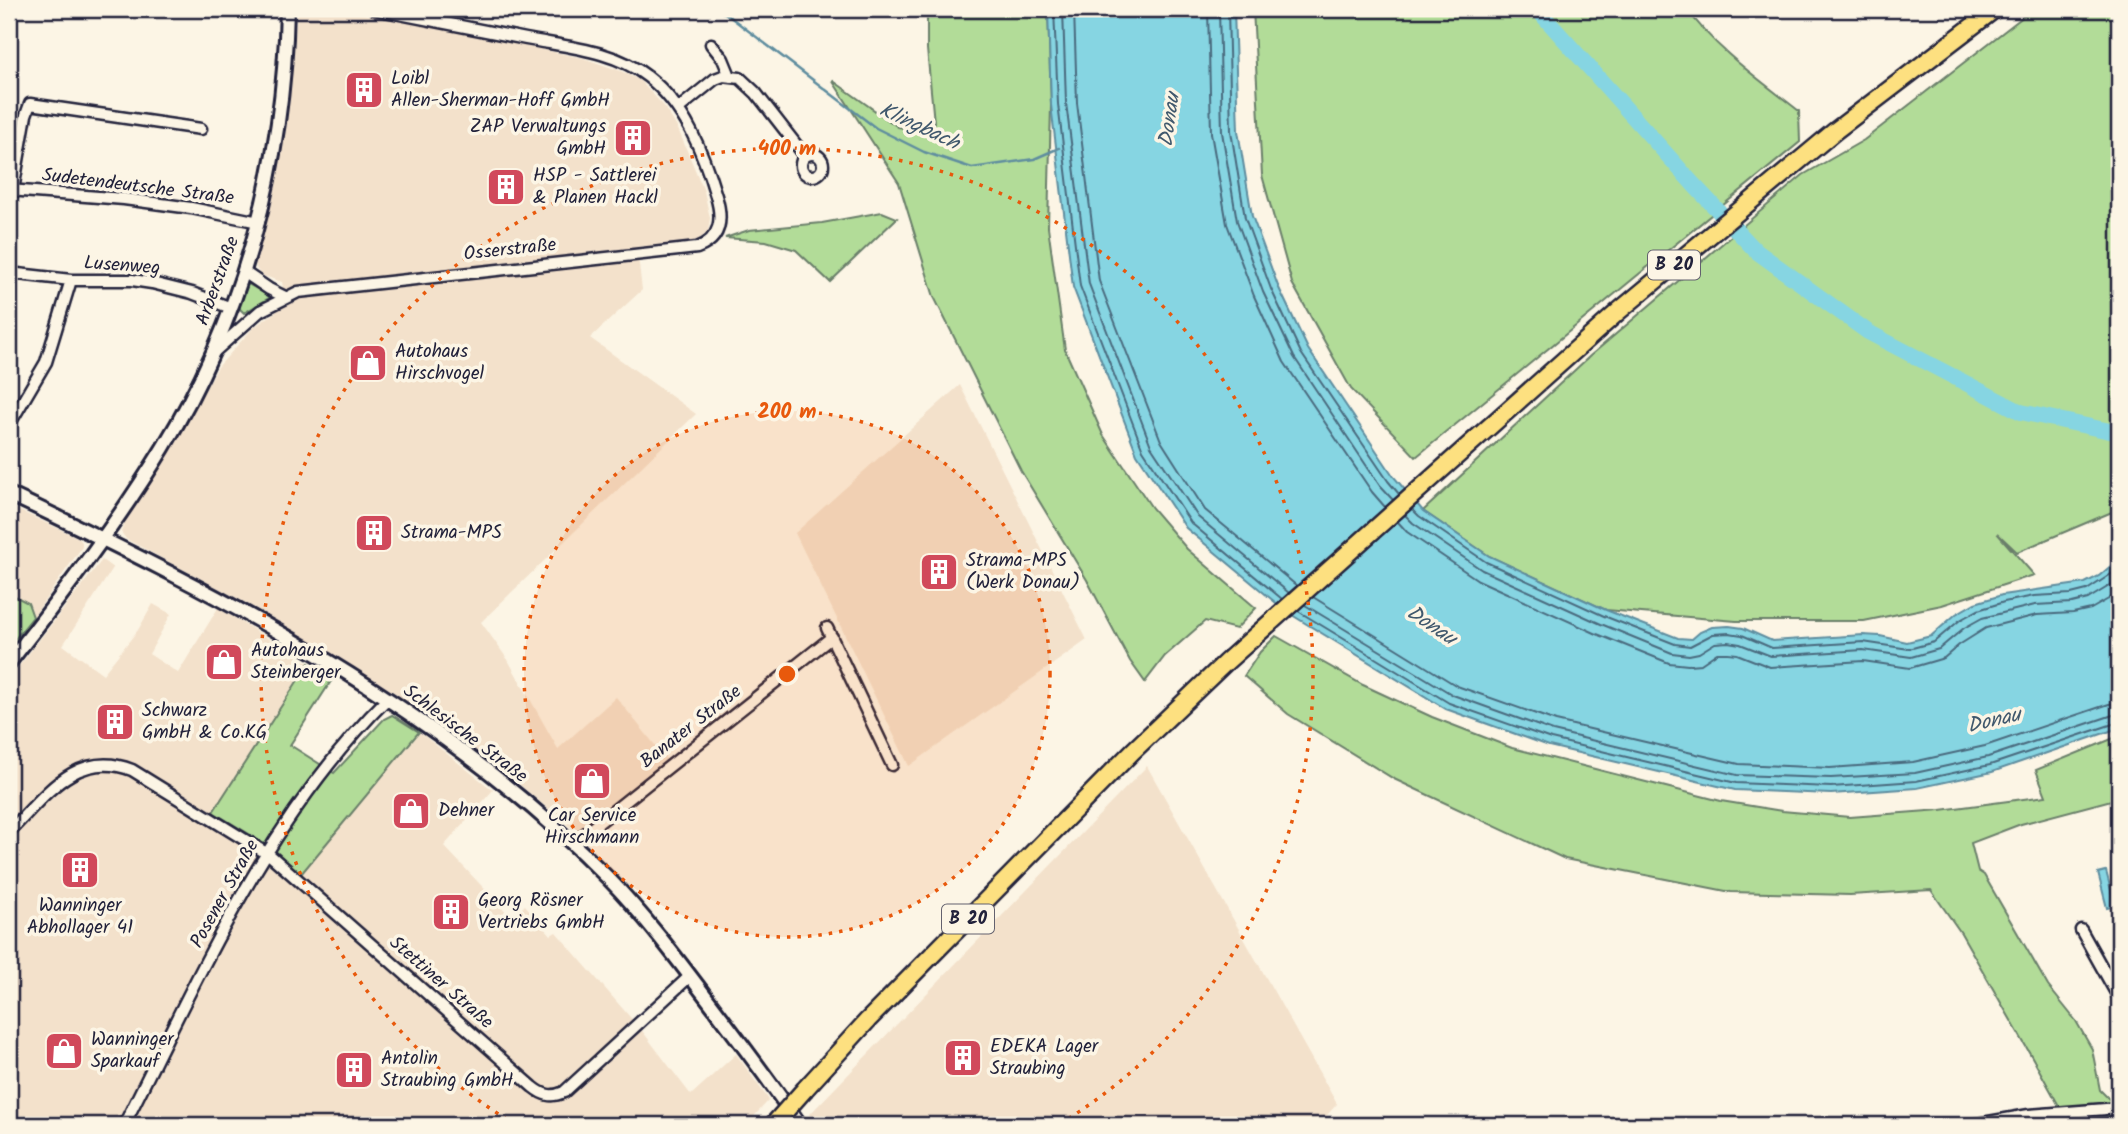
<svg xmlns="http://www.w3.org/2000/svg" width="2128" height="1134" font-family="Kalam,sans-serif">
<rect width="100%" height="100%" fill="#fcf5e5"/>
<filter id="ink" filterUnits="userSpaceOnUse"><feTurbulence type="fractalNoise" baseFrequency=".0143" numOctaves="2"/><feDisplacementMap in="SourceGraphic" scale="14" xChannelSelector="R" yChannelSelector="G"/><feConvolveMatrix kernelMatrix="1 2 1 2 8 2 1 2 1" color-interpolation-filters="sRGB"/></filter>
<g filter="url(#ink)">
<path fill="#f3e1cb" d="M301,9h36l81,15 165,34 38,13 18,9 25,26 14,23 26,62 6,27 -2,14 -10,8 -8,2 -53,5 5,43 -52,48 106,76 -215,208 27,38 50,89 58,-52 52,64 -91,72 -58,-49 -82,-62 -42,-29 -138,-84 -131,-70 -5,-7 6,-15 46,-71 45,-79 36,-40 32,-22 -4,-23 -21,-7 -5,-7 -1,-6 17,-60 14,-73 11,-114z
M960,385l127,255 -178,126 -114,-233z
M9,506l70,32 3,4v5l-49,70 -24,30z
M102,560l11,8 -50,77 40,29 35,-44 15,-26 18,10 -22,40 29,19 40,-65 91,55 -96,149 41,25 47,37 118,-142 74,58 -49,56 68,72 13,-13 26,30 5,-3 87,100 48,63 45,-41 33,46 -23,25h-737v-446z
M1147,766l190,338 -19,21h-502l-7,-10z"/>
<path fill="#b2dc98" stroke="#6a7f6a" stroke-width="2" d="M927,9h121l3,96 -3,122 17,123 38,85 49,73 35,41 69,59 -20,21 -31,-8 -40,35 -20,26 -15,-21 -43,-81 -66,-109 -87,-174 -35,-114 -67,-103 66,47 37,6 -8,-84z
M1253,9h434c29,41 73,71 112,102l1,31 -384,315 -65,-68 -59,-106 -30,-108z
M2033,9h86v500l-102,43 -20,-19 37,42 -92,30 -78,16h-128l-130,-11 -117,-54 -66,-45 167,-155 213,-181 61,-35z
M882,212l15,6 -67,64 -34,-32 -30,-9 -41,-3 24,-8 73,-7z
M248,284l21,12v2l-25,15 -4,-4 -1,-6z
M9,593l19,10 5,14 -22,27 -2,-1z
M1276,636l87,49 69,32 80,31 209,53 61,10 68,6 91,-7 105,-14 -10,-26 83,-34v30l-2,1h2v31l-98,26 -50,19 7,28 6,4 64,111 28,35 16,28 8,41 19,19v16h-54l-7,-5v-16l-26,-47 -71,-124 -30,-43 -81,5 -119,-3 -166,-33 -171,-80 -106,-65 -44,-38 16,-24z
M309,663l24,15 -43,67 44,28 50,-54 8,-4 27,17 -118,142 -47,-37 -41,-25z"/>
<path fill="#86d5e2" stroke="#5e8d9f" stroke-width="2" d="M1048,9h186l4,122 14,85 26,70 30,63 86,128 29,34 66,45 117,54 72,28 14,1 8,-7 12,-5 17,-1 14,2 29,13 91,-6 17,1 27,6 24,-6 25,-22 19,-11 27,-8 83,-12 14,-7 20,-17v169l-127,44 -75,16 -86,6 -96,-4 -186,-44 -103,-37 -159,-97 -101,-84 -49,-74 -64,-167 -22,-182z
M2106,871l9,35 -8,2 -9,-35z"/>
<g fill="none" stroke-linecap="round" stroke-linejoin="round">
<path stroke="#4a6a7e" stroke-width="2" d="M1054,9l4,95 22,182 63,164 48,73 91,76
M1063,9l3,94 23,181 62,162 47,71 91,76
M1074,9l3,94 22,178 62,160 44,69 92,76
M1208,9l3,124 16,91 27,72 30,66 88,130 13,15
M1219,9l3,123 15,89 26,71 31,65 86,129 13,14
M1228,9l3,122 14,87 26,71 30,64 87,128 11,13
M1412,509l7,7 67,46 118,54 71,28 15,2 23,-12 16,-1 13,2 30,13 91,-6 46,7 25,-7 26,-22 18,-10 26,-8 30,-6 37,-2 16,-4 32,-21
M1405,515l8,8 69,47 119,54 71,29 17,2 10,-2 16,-10 13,-1 12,2 31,12 92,-6 48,7 28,-8 25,-21 18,-10 53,-13 37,-2 16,-4 31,-19
M1398,522l9,10 71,48 119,54 72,29 19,2 13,-1 16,-11h11l9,1 33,13 93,-6 47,7 34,-10 15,-13 27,-17 51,-13 36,-2 18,-4 28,-16
M1313,597l144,89 99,35 183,43 91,4 83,-6 72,-16 124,-42 10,-1
M1305,605l148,90 100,36 184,44 94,3 84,-5 73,-16 131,-44
M1298,611l151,92 102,36 185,44 95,4 85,-6 74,-16 129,-43"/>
<path stroke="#5e8d9f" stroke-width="2.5" d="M713,9l12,4 151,115 48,24 48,16 62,-9 25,-11"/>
<path stroke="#86d5e2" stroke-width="16" d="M1537,9l157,176 62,66 112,81 153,80 98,21"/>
<g stroke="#22223b" stroke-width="15">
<path id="minor" d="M711,44l12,15 7,17
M678,109l37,-30 8,-3 17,2 16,15 49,63
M801 165a11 11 0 1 1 22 0a11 11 0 1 1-22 0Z
M9,190l115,9 67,9 68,14
M13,190l13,-75 4,-11 171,25
M244,272l25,17 16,8
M9,273l62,7h61l20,3 40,10 39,15
M214,352l46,-41 38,-19 399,-44c24,-9 26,-29 19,-52 -13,-44 -31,-90 -68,-119 -34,-27 -81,-30 -122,-38 -51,-10 -102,-20 -152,-30
M9,425l37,-63 25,-82
M827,628l65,137
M9,832c35,-35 67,-84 123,-62l139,86 262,231c10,8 18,11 31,5l126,-116
M572,844l260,-207
M2081,930l38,68
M124,1125c75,-149 143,-307 263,-426
M1971,1125l58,-10 90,-7"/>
</g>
<g stroke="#22223b" stroke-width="18">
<path id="tertiary" d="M9,494c214,101 431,213 599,384 36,37 67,78 98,119 32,42 64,84 94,128
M9,663c54,-69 108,-140 154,-215 81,-133 121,-285 124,-439"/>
</g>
<g stroke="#22223b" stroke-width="21">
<path id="trunk" d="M805,1089l63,-69 265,-269 92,-88 394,-352 216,-180 160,-122"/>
</g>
<use href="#minor" stroke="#fcf5e5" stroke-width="10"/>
<use href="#tertiary" stroke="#fcf5e5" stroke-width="12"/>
<use href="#trunk" stroke="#fde080" stroke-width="16"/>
<g stroke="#22223b" stroke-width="21" stroke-linecap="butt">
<path id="trunk-bridge" d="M773,1125l32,-36"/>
</g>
<use href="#trunk-bridge" stroke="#fde080" stroke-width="16"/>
</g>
</g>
<circle cx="787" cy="674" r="263" fill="#e8590c" fill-opacity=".12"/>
<g fill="none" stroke="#e8590c" stroke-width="3.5" stroke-dasharray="3.5 7">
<circle cx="787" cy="674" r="263"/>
<path d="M516 1125A526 526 0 1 1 1058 1125"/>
</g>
<defs>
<g id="building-square" transform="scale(2.0125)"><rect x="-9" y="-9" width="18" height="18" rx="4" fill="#d1495b" stroke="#fcf5e5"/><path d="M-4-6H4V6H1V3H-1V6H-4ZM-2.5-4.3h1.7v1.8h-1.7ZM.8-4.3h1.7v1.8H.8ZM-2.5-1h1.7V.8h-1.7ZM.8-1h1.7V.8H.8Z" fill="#fff"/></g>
<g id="shop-square" transform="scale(2.0125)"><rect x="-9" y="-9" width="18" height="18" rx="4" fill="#d1495b" stroke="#fcf5e5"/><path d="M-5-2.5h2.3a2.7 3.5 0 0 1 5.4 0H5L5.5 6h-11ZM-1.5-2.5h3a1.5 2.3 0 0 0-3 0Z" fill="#fff"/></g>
</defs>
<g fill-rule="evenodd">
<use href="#building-square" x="364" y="90"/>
<use href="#building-square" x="633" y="138"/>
<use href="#building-square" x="506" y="187"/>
<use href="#shop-square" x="368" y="363"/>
<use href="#building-square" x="374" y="533"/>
<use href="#building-square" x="939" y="572"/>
<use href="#shop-square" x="224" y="662"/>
<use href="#building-square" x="115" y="722"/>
<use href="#shop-square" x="592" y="781"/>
<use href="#shop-square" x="411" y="811"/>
<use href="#building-square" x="80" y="870"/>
<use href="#building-square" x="451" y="912"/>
<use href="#shop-square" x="64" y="1051"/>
<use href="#building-square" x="963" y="1058"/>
<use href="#building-square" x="354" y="1070"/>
</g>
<g text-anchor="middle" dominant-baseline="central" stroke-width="7" stroke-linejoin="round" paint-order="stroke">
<g fill="#fcf5e5" stroke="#63616e" stroke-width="2">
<rect x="1648" y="250.5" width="52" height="29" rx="5"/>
<rect x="942" y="904.5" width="52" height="29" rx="5"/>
</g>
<g font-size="18" font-weight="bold" fill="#22223b">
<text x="1674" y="265">B 20</text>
<text x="968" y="919">B 20</text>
</g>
<g font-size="19" fill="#22223b" stroke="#fcf5e5" text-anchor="start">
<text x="391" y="79">Loibl<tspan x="391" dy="22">Allen-Sherman-Hoff GmbH</tspan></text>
<text x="606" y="127" text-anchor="end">ZAP Verwaltungs<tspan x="606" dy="22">GmbH</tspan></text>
<text x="533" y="176">HSP - Sattlerei<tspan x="533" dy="22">&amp; Planen Hackl</tspan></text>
<text x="395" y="352">Autohaus<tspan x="395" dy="22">Hirschvogel</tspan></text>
<text x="401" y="533">Strama-MPS</text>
<text x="966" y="561">Strama-MPS<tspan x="966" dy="22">(Werk Donau)</tspan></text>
<text x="251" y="651">Autohaus<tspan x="251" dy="22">Steinberger</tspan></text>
<text x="142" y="711">Schwarz<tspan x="142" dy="22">GmbH &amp; Co.KG</tspan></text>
<text x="438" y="811">Dehner</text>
<text x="592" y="816" text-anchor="middle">Car Service<tspan x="592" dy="22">Hirschmann</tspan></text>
<text x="478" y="901">Georg Rösner<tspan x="478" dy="22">Vertriebs GmbH</tspan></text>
<text x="80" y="906" text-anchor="middle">Wanninger<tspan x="80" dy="22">Abhollager 41</tspan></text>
<text x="91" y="1040">Wanninger<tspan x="91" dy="22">Sparkauf</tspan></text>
<text x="990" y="1047">EDEKA Lager<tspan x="990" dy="22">Straubing</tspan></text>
<text x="381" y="1059">Antolin<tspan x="381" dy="22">Straubing GmbH</tspan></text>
</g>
<g font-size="19" fill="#22223b" stroke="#fcf5e5">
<text transform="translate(138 187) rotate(7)">Sudetendeutsche Straße</text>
<text transform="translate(510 250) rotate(-6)">Osserstraße</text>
<text transform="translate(122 266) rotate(4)">Lusenweg</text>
<text transform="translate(218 281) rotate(-70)">Arberstraße</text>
<text transform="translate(691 727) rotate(-38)">Banater Straße</text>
<text transform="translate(465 734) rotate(37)">Schlesische Straße</text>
<text transform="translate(225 894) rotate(-61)">Posener Straße</text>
<text transform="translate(441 983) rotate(41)">Stettiner Straße</text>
</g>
<g font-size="21" font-style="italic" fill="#40586d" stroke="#fcf5e5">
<text transform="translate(1170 120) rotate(-82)">Donau</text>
<text transform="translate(919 127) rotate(25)">Klingbach</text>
<text transform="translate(1431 626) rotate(34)">Donau</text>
<text transform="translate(1994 721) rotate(-13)">Donau</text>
</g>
</g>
<circle cx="787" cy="674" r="10" fill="#e8590c" stroke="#fcf5e5" stroke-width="3.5"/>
<g font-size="21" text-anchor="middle" font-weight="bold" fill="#e8590c" stroke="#fcf5e5" stroke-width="7" stroke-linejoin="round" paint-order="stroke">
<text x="787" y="155">400 m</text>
<text x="787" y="418">200 m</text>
</g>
<rect width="2128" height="1134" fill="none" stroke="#fcf5e5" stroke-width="35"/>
<rect x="18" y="18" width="2093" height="1099" fill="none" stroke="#22223b" stroke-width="2.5" filter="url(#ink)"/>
</svg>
